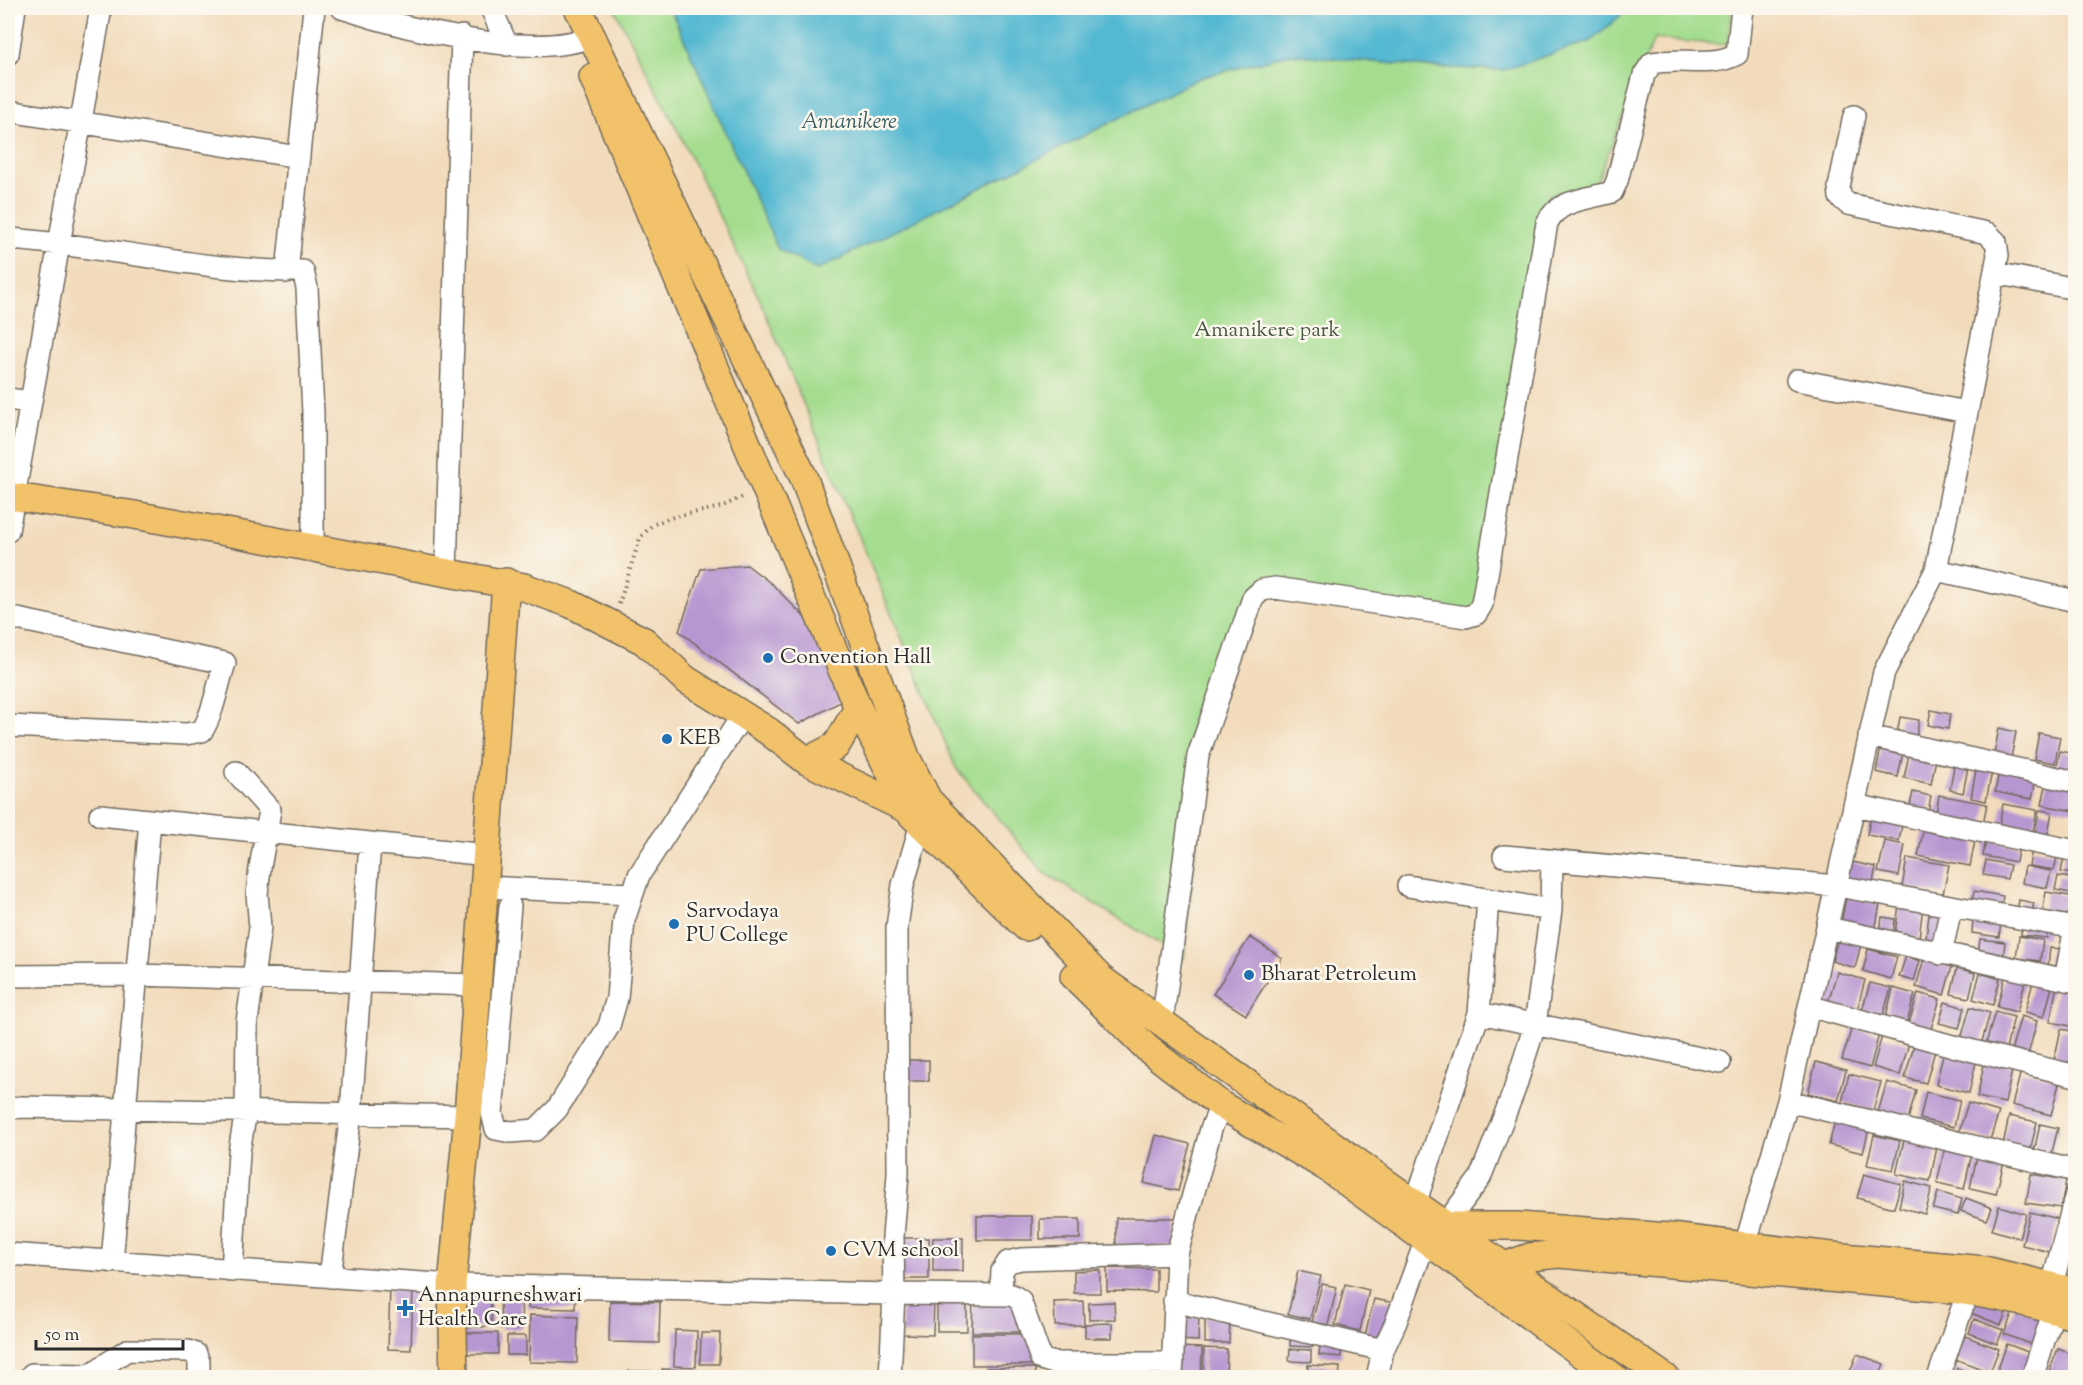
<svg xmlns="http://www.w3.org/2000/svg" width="2083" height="1385" font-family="'Sorts Mill Goudy',serif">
<rect width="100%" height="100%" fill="#fbf7ec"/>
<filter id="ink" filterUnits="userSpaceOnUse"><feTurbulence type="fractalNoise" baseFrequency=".0167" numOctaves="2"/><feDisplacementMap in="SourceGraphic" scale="12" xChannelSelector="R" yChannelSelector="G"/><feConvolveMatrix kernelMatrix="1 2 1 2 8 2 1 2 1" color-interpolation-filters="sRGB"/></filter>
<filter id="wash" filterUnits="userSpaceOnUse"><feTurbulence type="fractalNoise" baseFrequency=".008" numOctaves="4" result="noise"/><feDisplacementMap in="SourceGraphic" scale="24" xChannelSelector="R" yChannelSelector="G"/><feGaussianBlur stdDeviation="1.35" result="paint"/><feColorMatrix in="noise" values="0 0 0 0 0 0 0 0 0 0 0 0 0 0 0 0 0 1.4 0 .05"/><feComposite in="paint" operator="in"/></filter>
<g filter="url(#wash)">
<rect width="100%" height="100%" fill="#f2dbbb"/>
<path fill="#a4dd8f" stroke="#68845d" stroke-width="1.5" d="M614,8h56l108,241 39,21 382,-192 91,-24 139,13 75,3 87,-29 38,-33h104l-6,37 -73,-6 -59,147 -46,9 -66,429 -223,-36 -46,81 -30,290 -141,-87 -87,-104 -196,-468 -81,-167z"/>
<path fill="#53b8d1" stroke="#3f727e" stroke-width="1.5" d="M670,8h959l-38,33 -87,29 -75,-3 -139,-13 -91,24 -382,192 -39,-21z"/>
<g id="blocks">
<path fill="#b797d1" d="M747,565l26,20 38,39 31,77 -43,23 -120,-93 22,-62z
M1931,710l19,4 -2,15 -20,-4z
M1900,717l19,3 -3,18 -19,-4z
M1999,728l17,4 -5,26 -17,-4z
M2039,733l21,4 -5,26 -21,-4z
M1883,737l22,5 -7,35 -22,-5z
M1911,744l27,5 -7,35 -27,-6z
M2060,751l16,3v18l-20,-3z
M1956,754l14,3 -7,36 -13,-3z
M1978,759l16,3 -8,39 -15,-3z
M2000,766l37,7 -5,26 -37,-7z
M2049,770l27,6 -2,35 -32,-6z
M1913,792l18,4 -4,21 -19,-3z
M1939,795l48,9 -5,25 -47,-9z
M2003,804l34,6 -5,28 -34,-7z
M2039,810l13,2 -5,26 -12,-2z
M1870,819l32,6 -3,16 -32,-6z
M1924,826l52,10 -6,30 -52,-10z
M1986,840l33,6 -3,16 -33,-6z
M1885,841l20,4 -6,31 -21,-4z
M2032,849l26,4 -4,17 -25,-4z
M2065,852l11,3v20l-15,-3z
M1907,858l42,7 -6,29 -41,-7z
M1986,860l24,5 -3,14 -24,-4z
M1848,861l28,6 -4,20 -28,-5z
M2025,866l26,5 -4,17 -25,-5z
M2058,876l18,3v15l-21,-4z
M1974,891l29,5 -3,17 -29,-5z
M2046,892l30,5v20l-35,2z
M1846,897l34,7 -5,27 -34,-6z
M2019,900l15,3 -3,12 -14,-3z
M1899,904l24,3 -4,31 -24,-3z
M1930,908l21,3 -4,37 -22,-3z
M1882,917l13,2 -2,15 -13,-1z
M1973,920l28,3 -2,14 -27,-4z
M2022,924l26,3 -1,11 -26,-3z
M2019,936l24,4 -3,21 -24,-3z
M1250,937l32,21 -36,57 -33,-21z
M1838,938l23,6 -6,24 -23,-7z
M1980,939l25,3 -2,17 -25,-3z
M2050,948l14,1 -3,21 -13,-2z
M1868,949l29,8 -6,22 -28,-8z
M1906,956l14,5 -6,20 -15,-4z
M1924,959l28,8 -8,28 -28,-8z
M1957,968l18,5 -6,25 -18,-4z
M1837,972l28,8 -9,34 -29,-8z
M1980,973l20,6 -7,26 -20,-6z
M2005,977l20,5 -8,30 -20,-5z
M2033,982l19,5 -8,30 -19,-5z
M1870,983l21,5 -8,27 -21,-5z
M2057,985l19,4 -5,37 -21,-4z
M1893,988l22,6 -9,32 -21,-6z
M1918,993l22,6 -9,30 -22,-6z
M1945,1002l20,6 -6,20 -20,-5z
M1970,1007l20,6 -9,32 -20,-6z
M1995,1012l19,5 -8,32 -20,-5z
M2021,1016l16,5 -9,34 -17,-4z
M1852,1027l27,7 -9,34 -28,-8z
M2061,1029l15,3v37l-23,-4z
M1882,1036l27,7 -9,32 -27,-8z
M1915,1041l21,6 -10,36 -21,-5z
M1944,1050l33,8 -8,35 -33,-8z
M901,1060h28v21h-28z
M1985,1060l28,6 -8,37 -28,-6z
M1816,1062l30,8 -8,31 -30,-8z
M2021,1071l39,9 -9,35 -39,-10z
M1849,1074l32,8 -8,29 -31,-9z
M1887,1082l29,8 -8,30 -30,-8z
M1926,1092l34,8 -6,27 -34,-8z
M1968,1103l31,9 -9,28 -31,-9z
M2009,1116l28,6 -7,29 -27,-6z
M1835,1121l34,8 -6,24 -34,-8z
M2040,1124l18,4 -7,28 -17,-4z
M1156,1135l34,9 -12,47 -34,-8z
M1874,1135l26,6 -7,29 -26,-5z
M1904,1140l33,7 -7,34 -34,-7z
M1945,1147l27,6 -8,36 -27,-6z
M1977,1156l27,6 -8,32 -26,-6z
M1864,1174l37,10 -7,24 -37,-10z
M2031,1174l35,6 -5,28 -35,-5z
M1905,1181l27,7 -7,26 -26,-7z
M1938,1192l24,7 -4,16 -25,-6z
M1966,1198l26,10 -5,12 -26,-9z
M1999,1206l27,8 -7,24 -27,-8z
M2030,1212l29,7 -9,33 -28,-7z
M977,1216h55v24h-55z
M1116,1218h59v28h-59z
M1040,1219h40v20h-40z
M901,1238h28v14h-28z
M933,1238h30v33h-30z
M929,1254v25h-29v-24z
M1107,1268l49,1v23l-49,-1z
M1100,1270v23h-26v-22z
M1298,1271l23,5 -11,43 -22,-5z
M1322,1284l15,3 -9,38 -16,-3z
M1345,1284l24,6 -9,41 -25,-6z
M390,1288l23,1 -2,61 -23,-1z
M490,1293l2,33 -27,2 -2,-34z
M529,1294l47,1 -1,14 -47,-1z
M521,1296l1,33h-21l-1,-32z
M973,1296h47v36h-48z
M1978,1296l30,12 -7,17 -30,-12z
M902,1298h32l-1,37 -31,-1z
M1374,1299l26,5 -9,38 -26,-6z
M610,1301l50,1 -1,41 -50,-1z
M1083,1301l1,24 -29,1 -1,-24z
M1114,1302l1,17 -26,1v-17z
M937,1303l30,1v27h-30z
M2015,1306l31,12 -11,28 -31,-12z
M530,1315l48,2 -1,46 -48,-1z
M1176,1316l23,1 -1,24 -22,-1z
M1205,1317l25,1 -1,25h-24z
M1974,1319l29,11 -6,14 -28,-11z
M1112,1323v15h-27v-14z
M1291,1328l23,1 -1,18 -23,-1z
M675,1330l22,1 -1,36 -22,-1z
M458,1333h40v21h-39z
M701,1333h19l-1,31h-19z
M972,1334h64v31h-64z
M1321,1334l21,2 -1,21 -22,-2z
M507,1336h19v19h-19z
M1965,1336l34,13 -9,23 -35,-13z
M2007,1344l26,10 -10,24h-17l-10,-5z
M1176,1347l26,1 -1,30 -26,-2z
M1204,1348l23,1 -1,29h-23z
M1290,1349l21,1v12l-22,-1z
M2058,1349l18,6v23h-30z
M1857,1354l27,10 -5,14h-21l-9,-4z
M1308,1365l32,2 -1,11h-32z
M986,1368h49v10h-49z
M1957,1368l24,9v1h-28z
M662,1369l35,1v8h-35z
M1052,1370h35v8h-35z
M629,1371h22l-1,7h-21z
M843,1372l40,2 -1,4h-39z"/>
</g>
</g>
<g filter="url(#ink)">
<use href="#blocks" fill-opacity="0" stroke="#71695d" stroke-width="1.5"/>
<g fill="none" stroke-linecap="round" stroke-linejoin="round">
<g stroke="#71695d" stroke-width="24">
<path id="minor" d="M342,8c60,20 192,54 250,28
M491,8l16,37
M8,54l7,-46
M8,111l291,46
M8,239c99,6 195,34 295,32l4,17 6,125v135
M287,272l27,-264
M1995,273l81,16
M1797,380l170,32
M8,399l22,3
M8,531l93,-523
M1936,570l140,31
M446,572l16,-536
M8,617l217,46c-7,20 -12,52 -23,68l-16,3 -178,-8
M1869,736l207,46
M1854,805l222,46
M100,815l387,40
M1504,856l333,30 239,42
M1408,886l143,24
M484,887l146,7
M510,906l-18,207 4,16 15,3 25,-2 21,-21 52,-83 8,-28 7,-78 15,-45 103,-159
M1828,928l248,54
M1941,954l10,-46
M8,976l128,-1 340,10
M2065,980l11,-58
M1809,1006l144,40 123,30
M1479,1013l9,-113
M1162,1023l36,-267 55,-158 9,-8 13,-2 191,29 10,-3 6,-10 65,-381c11,-24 42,-24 65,-31l5,-11 27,-106 8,-12c27,-6 60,5 85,-9l5,-46
M1788,1101l288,70
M8,1109l13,-2 447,9
M1415,1204l64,-191 241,49
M1445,1225l35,-47 34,-87 21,-66 16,-115 1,-50
M8,1254l444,31 442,9 -1,-57 5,-63 -1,-247 6,-42 18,-61
M1741,1259l47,-158 96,-429 52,-102 62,-315 -2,-13 -9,-9 -139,-29 -8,-7 -1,-10 15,-71
M112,1262l38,-441
M232,1271l7,-119 7,-41 1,-89 13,-95 -3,-33 3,-26 10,-58 -34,-38
M330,1277l21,-164 19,-270
M2052,1285l24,-91
M1001,1293l1,-22 6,-9 13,-3 156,-5
M1174,1301l209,49
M32,1374l58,1 37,-25 61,1 8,3 3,8v16
M1172,1377l5,-123 34,-125 10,-24
M890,1378l4,-84 118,1 8,5 21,59 13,4h119
M1377,1378l6,-28 13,-28 30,-83
M1938,1378l30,-87
M2032,1378l22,-68"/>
</g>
<g stroke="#71695d" stroke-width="30">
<path id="major" d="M578,8l225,468 103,281 22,43 173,179 344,246 221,153
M593,77l265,631 53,106 115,113
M8,496l121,18 395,73 47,17 73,37 41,38 83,52 39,30 108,52
M807,761l29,-15 22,-38
M1074,976l74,73 73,56 105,62 289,211
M1444,1226h74l152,11 162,19 153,14 91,22
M1493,1270l37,-13 29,-3 391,35c43,6 84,14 126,28
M454,1378l-2,-93 16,-169 38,-534"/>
</g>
<path stroke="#71695d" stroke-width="4" stroke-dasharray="1.5 4.5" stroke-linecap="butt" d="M619,604l21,-66 12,-13 17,-7 52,-11 24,-11"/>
<use href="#minor" stroke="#fff" stroke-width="21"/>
<use href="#major" stroke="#f2c26a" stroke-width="27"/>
</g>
</g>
<g fill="#1f6fb2" stroke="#fbf7ec" stroke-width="2">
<circle cx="768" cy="658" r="6"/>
<circle cx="667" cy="739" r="6"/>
<circle cx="674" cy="924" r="6"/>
<circle cx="1249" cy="975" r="6"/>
<circle cx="831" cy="1251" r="6"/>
<path d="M402 1299h6v6h6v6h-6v6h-6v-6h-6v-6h6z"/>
</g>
<g text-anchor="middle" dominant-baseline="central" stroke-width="5" stroke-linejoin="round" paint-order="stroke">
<g font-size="21" fill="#495844" stroke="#fbf7ec">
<text x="1267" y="331">Amanikere park</text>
</g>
<g font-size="21" fill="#2b2b2b" stroke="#fbf7ec" text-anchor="start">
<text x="780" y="658">Convention Hall</text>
<text x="679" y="739">KEB</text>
<text x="686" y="912">Sarvodaya<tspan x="686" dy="24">PU College</tspan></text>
<text x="1261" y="975">Bharat Petroleum</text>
<text x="843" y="1251">CVM school</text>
<text x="418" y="1296">Annapurneshwari<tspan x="418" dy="24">Health Care</tspan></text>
</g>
<g font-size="22" font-style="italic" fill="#395c65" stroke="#fbf7ec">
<text x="849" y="123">Amanikere</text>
</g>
</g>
<rect width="2083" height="1385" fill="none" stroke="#fbf7ec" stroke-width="30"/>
<path d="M36 1340v9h147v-9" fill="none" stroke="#2b2b2b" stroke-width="3"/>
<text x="45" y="1340" font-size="18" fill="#2b2b2b" stroke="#fbf7ec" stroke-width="4.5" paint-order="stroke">50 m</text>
</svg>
